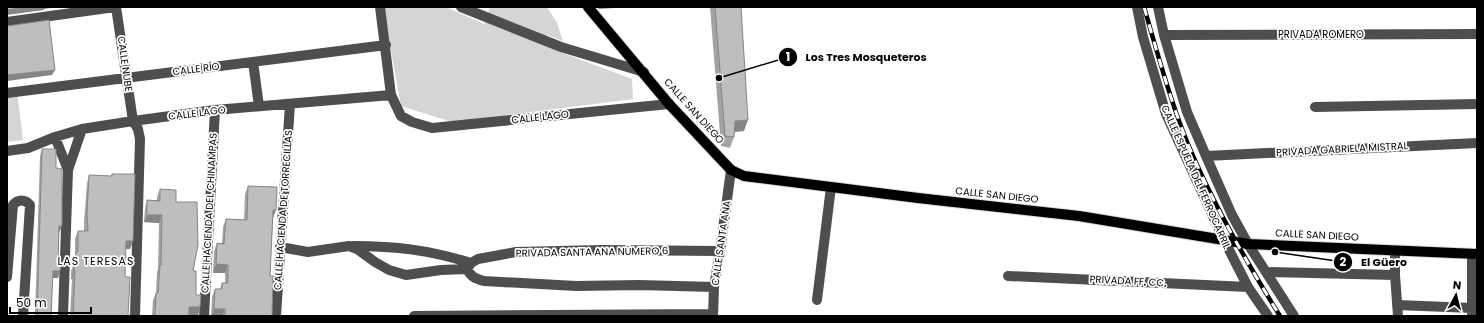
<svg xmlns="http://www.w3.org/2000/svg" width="1484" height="323" font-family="Poppins,sans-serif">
<rect width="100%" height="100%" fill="#fff"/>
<path fill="#d5d5d5" d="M383,7h63l38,17 6,-17h57l10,16 6,18 -16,-6 -3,11 88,33 1,20 -181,23 -51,-16z
M17,91l6,49 -16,2v-50z"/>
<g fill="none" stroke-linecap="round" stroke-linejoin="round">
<g stroke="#dbdbdb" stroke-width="12">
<path id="major" d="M588,7l81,97 62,66 13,6 174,22 161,18 169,28 229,10"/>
</g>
<path stroke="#4e4e4e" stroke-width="10" d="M116,7l17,114 5,8 2,10 -5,177
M380,7l11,88 10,21 11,6 20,6 237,-24
M461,7l100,40 83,25
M1137,7l6,30 23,77 58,126 24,47 20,29
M1158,7l6,28 23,77 19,44 26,59 16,29 46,72
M7,22l108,-15
M1164,35l313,-1
M253,62l6,44
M7,93l379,-48
M1315,107l162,-3
M55,137l13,33
M7,151l21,-3 27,-11 27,-8 51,-8 82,-11 176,-15
M1206,156l271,-13
M353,246c43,0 76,4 118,17
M280,247l28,5 41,-6 8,3 18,13 14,8 17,5 35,-5 26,-1 4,-6 7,-4 38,-7 85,-2 119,1
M1395,251v24l3,41
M1472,254v62
M467,269c4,8 9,10 17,12l92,5 63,-1 75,2
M1266,272l129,3
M1008,276l240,11
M7,277l6,-72c5,-6 12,-6 17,0l-7,111
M817,300l14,-113
M1397,305l75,3
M63,316l5,-146 14,-41
M204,316l11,-206
M276,316l14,-212
M414,316l299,-2
M713,316l1,-29 6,-36 11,-81"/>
<use href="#major" stroke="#000" stroke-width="10"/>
<g stroke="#000" stroke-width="4.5">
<path id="rail" d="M1144,7c12,41 23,82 38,122 24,63 62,129 98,187"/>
</g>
<use href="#rail" stroke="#fff" stroke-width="3" stroke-dasharray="9" stroke-linecap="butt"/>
</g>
<path fill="#a3a3a3" d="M710,7h31l3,124 -10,1v5l-4,11 -9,-2z
M42,149l14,19 6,58 -3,7 -1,30 2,8 -2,7h-6l-1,38h-16l5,-160z
M112,174l21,67 -3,8h-4l-1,28 3,39h-58l2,-37h-1v-8l2,-5v-6l2,-4v-17l3,-8h6v-10l3,-38 2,-8 22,1z
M248,186l25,32 -3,58 2,40h-61l1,-19 3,-8h5l2,-6h3v-10h-12l1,-22 3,-8h5l1,-16 3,-8 18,1 1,-26z
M160,189l16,13 17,69 3,24 4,12 -2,8h-9v1h-37l1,-16 3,-7 1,-21 1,-3 1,-46 -15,-1 1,-14 2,-8h10v-3z"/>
<path fill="#858585" d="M26,7h30l-12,2v1l-37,5v-5z
M599,7h32l-33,2z
M55,70l-3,5 -45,6v-6z
M748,120l-4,11 -13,1 4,-11z
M273,210h3l-3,8h-3z
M147,215h15l-3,8 -15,-1z
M59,226h3l-3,7h-2z
M126,241h7l-3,8h-7z
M216,264l12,1 -3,8h-12z
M53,271h7l-2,7h-8z
M74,271h1l-3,8h-1z
M189,307h11l-2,8h-12z
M214,309h11l-3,7h-10z"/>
<path fill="#bebebe" stroke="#858585" d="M7,7h19l-19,3z
M715,7h26l7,113 -13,1 -1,16 -9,-1z
M49,20l6,50 -48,5v-49z
M42,149h14v19l6,1v57h-3l-1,37h3l-1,8h-7l-2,45h-14z
M112,174h23l-2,67h-7l-1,36h5l-2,39h-55l2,-45h-1v-9h1l1,-10h2v-21h10l-1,-18 2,-38 23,1z
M248,186l29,1 -1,23h-3l-3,66h3l-1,40h-47v-7h-11l1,-20h7v-6h6v-18l-12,-1 1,-21 7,1 2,-25 21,1z
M160,189l16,1v12h21l1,43 -5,26h3v24h5l-1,12h-11v9h-36v-1h2l1,-22h2l2,-28h1l1,-50h-15v-15l13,1z"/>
<g text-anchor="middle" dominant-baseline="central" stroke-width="3.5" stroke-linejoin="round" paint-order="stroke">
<g font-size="10" fill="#000" stroke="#fff">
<text x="1321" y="34">PRIVADA ROMERO</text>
<text transform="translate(125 64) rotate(82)">CALLE NUBE</text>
<text transform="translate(196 69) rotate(-7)">CALLE RÍO</text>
<text transform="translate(694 111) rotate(48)">CALLE SAN DIEGO</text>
<text transform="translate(197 113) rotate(-7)">CALLE LAGO</text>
<text transform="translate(540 117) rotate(-6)">CALLE LAGO</text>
<text transform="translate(1342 149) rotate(-3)">PRIVADA GABRIELA MISTRAL</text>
<text transform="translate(1196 177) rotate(66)">CALLE ESPUELA DEL FERROCARRIL</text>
<text transform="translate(997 195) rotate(6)">CALLE SAN DIEGO</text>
<text transform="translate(283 210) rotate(-86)">CALLE HACIENDA DE TORRECILLAS</text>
<text transform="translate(209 213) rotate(-87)">CALLE HACIENDA DEL CHINAMPAS</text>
<text transform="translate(1317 235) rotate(3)">CALLE SAN DIEGO</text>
<text transform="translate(721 243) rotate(-82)">CALLE SANTA ANA</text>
<text transform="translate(592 252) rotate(-1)">PRIVADA SANTA ANA NÚMERO 6</text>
<text transform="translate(1128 281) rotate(3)">PRIVADA FF. CC.</text>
</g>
<g font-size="11" letter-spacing="1" fill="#000" stroke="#fff">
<text x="96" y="261">LAS TERESAS</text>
</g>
</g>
<path fill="none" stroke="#000" stroke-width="1.5" d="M719 78L788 57M1275 252L1343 262"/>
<g fill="#000" stroke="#fff" stroke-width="1.5">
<circle cx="719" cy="78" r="4"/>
<circle cx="1275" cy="252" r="4"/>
<circle cx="788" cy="57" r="10"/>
<circle cx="1343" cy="262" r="10"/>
</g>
<g font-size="12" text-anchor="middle" font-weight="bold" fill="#fff">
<text x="788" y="61">1</text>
<text x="1343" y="266">2</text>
</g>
<g font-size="11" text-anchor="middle" font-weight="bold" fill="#000" stroke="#fff" stroke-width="3.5" stroke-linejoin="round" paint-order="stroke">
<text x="866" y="61">Los Tres Mosqueteros</text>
<text x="1384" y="266">El Güero</text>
</g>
<rect width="1484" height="323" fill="none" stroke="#000000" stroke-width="16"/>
<g transform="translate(1456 295) rotate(7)" stroke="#ffffff" stroke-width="3" paint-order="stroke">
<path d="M0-3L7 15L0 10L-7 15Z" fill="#000000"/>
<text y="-6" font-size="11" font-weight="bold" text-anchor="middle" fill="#000000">N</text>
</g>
<path d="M10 307v6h81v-6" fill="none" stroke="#000000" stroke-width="2"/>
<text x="16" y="307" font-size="12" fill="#000000" stroke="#ffffff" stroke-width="3" paint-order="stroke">50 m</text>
</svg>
